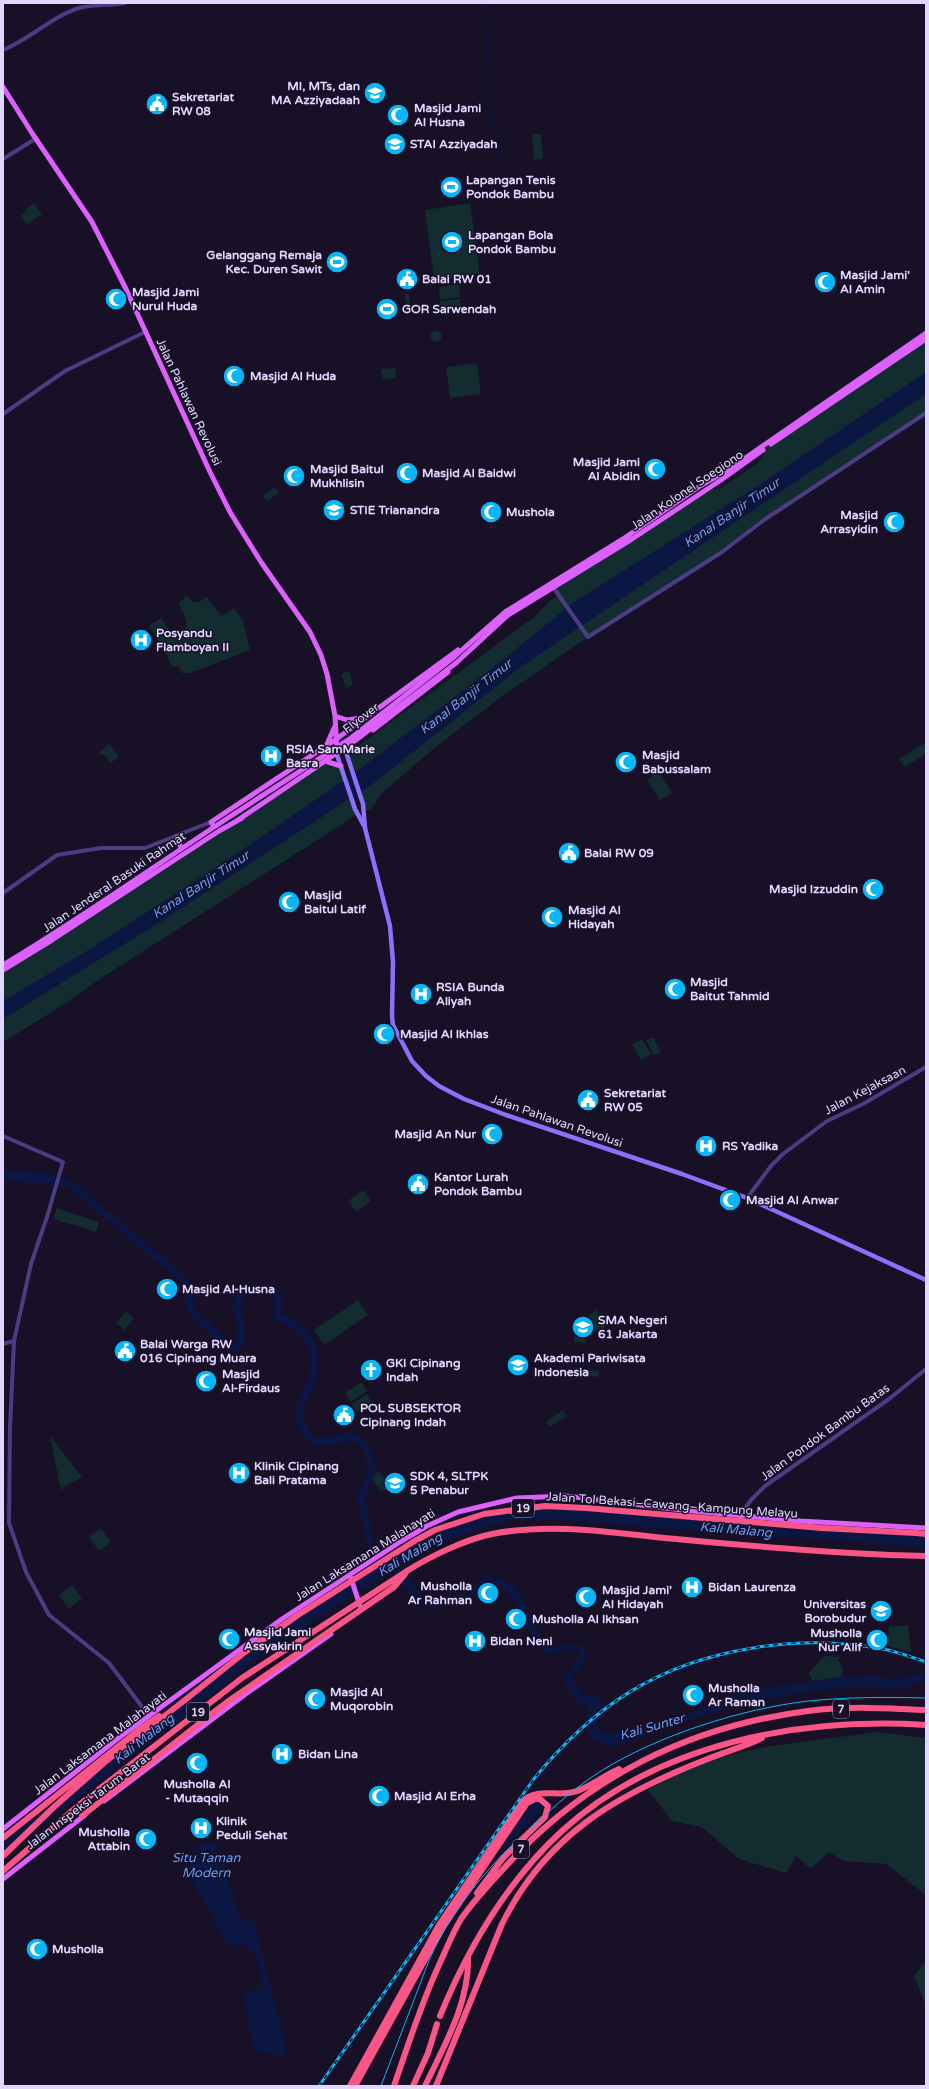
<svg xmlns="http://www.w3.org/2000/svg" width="929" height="2089" font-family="'Varela Round',sans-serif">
<rect width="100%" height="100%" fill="#171026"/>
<path fill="#132c30" d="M379,80l9,19 -14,6 -8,-19z
M532,134h9l2,25 -9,1z
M460,177l2,17 -20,3 -3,-17z
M34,203l8,11 -15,11 -6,-9 6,-5 -1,-2z
M470,203l10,71 -46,6 -9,-70z
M459,284l1,13 -20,3 -1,-13z
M405,294h4l2,20h-4z
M460,299l2,13 -20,3 -2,-14z
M430.5 336a5.5 5.5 0 1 1 11 0a5.5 5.5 0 1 1-11 0Z
M926,339v12l-33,22 33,-22v62l-162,107 -42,32 -134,85 -86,59 -70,54 -48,41 -13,18 -7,3 -16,-54 9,-11 177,-130 16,-16 8,-5 -5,-9 153,-97 15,-2 37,-25 6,-8v-6z
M477,363l4,31 -31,4 -4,-31z
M395,368l1,10 -14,1 -1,-10z
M275,487l4,6 -12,8 -4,-5z
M186,595l7,7h6l8,-5 14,19 13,-8 9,13 7,29 -60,23h-8l-3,-6 -8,-1 -3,-9 -19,-31 12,-8 10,15 16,-5 -2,-11 -6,-13z
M349,671l4,14 -7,3 -5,-14z
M926,742v12l-22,13 -5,-8z
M109,744l10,12 -8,7 -8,-9 -2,1 -2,-3z
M328,762l12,2 18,50 -255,163 -43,30 -57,35v-72z
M659,772l13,21 -12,7 -13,-20z
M653,1037l8,15 -7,3 -8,-15z
M642,1039l9,15 -10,6 -9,-16z
M363,1190l8,11 -15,11 -8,-11z
M57,1208l42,14 -3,10 -43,-13z
M358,1300l10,15 -44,30 -10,-15z
M596,1310l11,15 -9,7 -11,-15z
M126,1312l8,6 -10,12 -8,-7z
M575,1331l11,1 -1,11 -11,-1z
M574,1368l25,3 -1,6 -25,-3z
M361,1382l6,9 -16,11 -6,-9z
M367,1394l5,8 -15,10 -5,-8z
M563,1410l3,6 -16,11 -4,-5z
M50,1436l32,41 -17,9 -4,5z
M379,1471l11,15 -9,6 -10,-15z
M101,1528l10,14 -12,9 -10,-14z
M72,1585l10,13 -13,11 -10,-14z
M908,1625l3,27 -24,-6 2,-19z
M824,1656l17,1 -3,2 5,11 -1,7 -30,4 -3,-8z
M876,1732l50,6v157l-40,-31 -43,-3 -14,-9 -18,17 -15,-13 -10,17 -47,-14 -37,-32 -30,-6 -24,-31 26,-21 90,-22z
M926,1960v46l-12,-30z"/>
<path fill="#0c1643" d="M926,372v22l-404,272 -148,117 -217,141 -154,95v-18l87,-52 127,-82 132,-90 136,-103 89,-72 185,-117z
M3,1170l41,2 19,5 20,13 102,86 10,11 -7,1 -120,-101c-21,-4 -43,-4 -65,-6z
M550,1508l376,28v12l-84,-8 -85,-4 -207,-17 -39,1 -24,6 -35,12 -46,24 -143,91 -53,44 -207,158v-12l182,-138 33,-29 85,-62 117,-72 32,-15 47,-14z
M401,1568l21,28 7,4h13l12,-6 12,1 17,-19c41,1 39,30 55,56 4,6 8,10 11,16l21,-4 11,1c14,13 -2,21 -10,32l10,17 17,3c8,10 6,16 -2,26l5,8 8,3 76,-18 52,-23 23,-5 83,-11 34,-2 14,5 35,-8v9c-10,2 -19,7 -29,8 -10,1 -19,-3 -30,-2 -38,2 -77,7 -114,15 -48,10 -93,30 -139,44 -26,-2 -29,-15 -25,-38l-16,-9 -10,-20 18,-23 -5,-8 -21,4 -6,3 -4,-1 -23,-34 -5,-18 -16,-15 -7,-3 -8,1 -18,14 -6,2 -7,-2 -23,11 -12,-7 -14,-13 -12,-17z
M536,1800l8,5v2l-44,44 33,-49z
M209,1841l6,2 4,6 20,67 15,7 33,125 -3,8 -31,-5 -10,-57 18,-7c2,-8 -6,-39 -15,-41 -5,-1 -11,1 -17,0l-35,-60 -7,-24 16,-20z"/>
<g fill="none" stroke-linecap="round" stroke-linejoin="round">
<path stroke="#0c1643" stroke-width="1.5" d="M485,3l3,89 9,48 4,11 -2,18"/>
<path stroke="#0c1643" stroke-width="8" d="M183,1279l7,7 -1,21 10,14 9,5 15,16 12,6 6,-8v-17l-5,-12 4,-16c12,-8 20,-8 34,-5l5,11 -2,15c31,14 45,32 34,67 -4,12 -14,22 -11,35 1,8 9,17 13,24l19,-1 15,-5 12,3 9,14 4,19 -11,25 9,45 13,28"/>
<path stroke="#4b3c83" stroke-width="4" d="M3,50c27,-11 48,-33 76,-42 14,-4 31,-2 46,-5
M3,159l32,-20
M3,414l62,-43 80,-39
M553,587l35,50 134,-85 42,-32 162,-107
M3,893l54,-38 44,-7h44l66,-26
M3,1136l60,26 -16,55 -16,47 -17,77 -4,86 -1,96 17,49 23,43 60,48 40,53
M747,1198l24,-32 12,-12 44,-33 36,-17 63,-37
M3,1344l11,-3
M740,1515l11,-15 14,-14 124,-87 37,-30"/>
<path stroke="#8c70fb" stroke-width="4.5" d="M345,749l18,55 2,24 25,98 3,36 -1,54 1,9 19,36 14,15 13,10 25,13 42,16 176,59 65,24 179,82
M337,755l18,54 9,17"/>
<path stroke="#dc60fa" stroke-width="5" d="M3,87l29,46 60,89 34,67 84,183 20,40 31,50 49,70 11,23 6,19 8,42 2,34
M771,444l155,-105
M454,657l51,-45 118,-73 77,-53 31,-18 195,-135
M456,663l52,-48 124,-76 89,-59 42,-30
M335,718v-2l12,4 15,-2
M373,730l75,-58
M327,744l8,-18
M328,762l13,4
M214,827l-3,-5 124,-82 123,-90
M219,831l23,-13
M177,837l4,11
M3,965c79,-47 154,-101 231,-151
M3,970l49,-30 170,-111
M351,1578l9,28
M104,1801l143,-108 84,-59
M3,1829l117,-92 162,-118 118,-77 27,-16 31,-14 59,-14 49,-2 116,14 118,11 126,7
M3,1879l82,-64"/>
<path stroke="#fa5587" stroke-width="6" d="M916,1533l10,1
M407,1571c22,-14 59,-32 85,-37 61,-12 122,-1 184,5 83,8 167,15 250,17
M82,1816l123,-97
M3,1838l137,-109 19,-13
M3,1856l51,-49 51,-45 80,-62
M440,2016c28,-68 68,-136 123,-186 96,-87 237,-113 363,-105
M350,2086l89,-161 84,-124c12,-12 30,-6 45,-8 18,-2 34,-17 51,-24
M355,2086l88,-159 84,-124 8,-4h5l8,7 -3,11 -42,41 -26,35
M394,2086c14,-41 27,-82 45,-121 7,-15 13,-31 22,-46 13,-19 30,-37 46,-54 80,-88 183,-139 301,-154 39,-5 79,-3 118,-1
M413,2086l15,-33 9,-29
M425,2086c19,-40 45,-84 43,-130
M436,2086l66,-162c44,-89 114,-129 203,-164 19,-8 39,-13 57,-22"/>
<path stroke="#08b6f8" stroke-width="1" d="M381,2086l49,-128c24,-53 62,-96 105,-134 21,-19 42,-38 66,-53 58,-36 140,-62 207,-70 40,-4 79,-4 118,-3"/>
<g stroke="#08b6f8" stroke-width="3">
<path id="rail" d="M319,2086l214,-306c60,-74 125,-117 220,-132 46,-8 90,-7 135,2 13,3 26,8 38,12"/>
</g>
<use href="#rail" stroke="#171026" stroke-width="1.5" stroke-dasharray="4.5" stroke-linecap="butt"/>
<path stroke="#dc60fa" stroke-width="5" d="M234,814l117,-76 103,-81
M238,820l118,-80 100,-77"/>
<path stroke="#fa5587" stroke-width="6" d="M185,1700l60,-48 53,-37 115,-73 22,-12 49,-16 61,-8 41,2 236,20 94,5
M205,1719l25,-19 164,-113 11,-13
M3,1871l77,-67 162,-126 165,-107"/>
</g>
<defs>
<g id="school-disc" transform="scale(1.15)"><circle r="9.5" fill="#08b6f8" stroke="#171026"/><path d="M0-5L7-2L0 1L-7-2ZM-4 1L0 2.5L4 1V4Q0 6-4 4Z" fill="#fff"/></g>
<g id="civic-disc" transform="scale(1.15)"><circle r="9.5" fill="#08b6f8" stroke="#171026"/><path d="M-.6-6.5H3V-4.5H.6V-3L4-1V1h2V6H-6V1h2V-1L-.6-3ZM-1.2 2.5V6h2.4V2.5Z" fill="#fff"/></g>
<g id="mosque-disc" transform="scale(1.15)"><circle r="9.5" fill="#08b6f8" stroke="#171026"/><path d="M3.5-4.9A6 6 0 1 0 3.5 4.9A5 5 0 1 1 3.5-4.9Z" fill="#fff"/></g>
<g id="university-disc" transform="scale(1.15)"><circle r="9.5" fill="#08b6f8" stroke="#171026"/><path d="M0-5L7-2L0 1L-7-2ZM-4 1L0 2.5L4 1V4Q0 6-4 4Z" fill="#fff"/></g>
<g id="stadium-disc" transform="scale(1.15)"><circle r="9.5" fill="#08b6f8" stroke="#171026"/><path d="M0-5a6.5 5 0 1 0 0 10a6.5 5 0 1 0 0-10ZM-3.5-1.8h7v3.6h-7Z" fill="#fff"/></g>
<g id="hospital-disc" transform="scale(1.15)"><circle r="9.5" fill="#08b6f8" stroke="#171026"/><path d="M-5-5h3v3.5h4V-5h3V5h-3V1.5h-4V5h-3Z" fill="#fff"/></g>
<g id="church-disc" transform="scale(1.15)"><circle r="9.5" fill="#08b6f8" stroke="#171026"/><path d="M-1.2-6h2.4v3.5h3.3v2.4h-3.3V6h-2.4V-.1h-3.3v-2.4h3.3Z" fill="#fff"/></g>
</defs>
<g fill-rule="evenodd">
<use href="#school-disc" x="375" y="93"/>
<use href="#civic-disc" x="157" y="104"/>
<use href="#mosque-disc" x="398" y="115"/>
<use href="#university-disc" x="395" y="144"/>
<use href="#stadium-disc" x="451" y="187"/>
<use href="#stadium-disc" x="452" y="242"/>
<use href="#stadium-disc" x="337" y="262"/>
<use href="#civic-disc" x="407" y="279"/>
<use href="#mosque-disc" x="825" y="282"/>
<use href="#mosque-disc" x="116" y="299"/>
<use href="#stadium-disc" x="387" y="309"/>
<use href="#mosque-disc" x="234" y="376"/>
<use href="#mosque-disc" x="655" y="469"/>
<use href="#mosque-disc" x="407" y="473"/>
<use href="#mosque-disc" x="294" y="476"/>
<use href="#university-disc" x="334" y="510"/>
<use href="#mosque-disc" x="491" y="512"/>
<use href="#mosque-disc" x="894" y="522"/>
<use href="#hospital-disc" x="141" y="640"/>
<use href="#hospital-disc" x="271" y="756"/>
<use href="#mosque-disc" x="626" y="762"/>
<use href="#civic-disc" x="569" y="853"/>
<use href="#mosque-disc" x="873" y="889"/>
<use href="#mosque-disc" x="289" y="902"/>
<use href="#mosque-disc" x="552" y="917"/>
<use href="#mosque-disc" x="675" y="989"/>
<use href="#hospital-disc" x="421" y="994"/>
<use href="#mosque-disc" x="384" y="1034"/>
<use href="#civic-disc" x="588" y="1100"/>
<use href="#mosque-disc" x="492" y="1134"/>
<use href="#hospital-disc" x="706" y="1146"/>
<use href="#civic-disc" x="418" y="1184"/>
<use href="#mosque-disc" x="730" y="1200"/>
<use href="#mosque-disc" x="167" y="1289"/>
<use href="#school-disc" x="583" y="1327"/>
<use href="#civic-disc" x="125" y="1351"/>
<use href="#university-disc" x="518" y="1365"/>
<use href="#church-disc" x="371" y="1370"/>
<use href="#mosque-disc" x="206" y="1381"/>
<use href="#civic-disc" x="344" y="1415"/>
<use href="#hospital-disc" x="239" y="1473"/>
<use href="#school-disc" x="395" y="1483"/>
<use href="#hospital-disc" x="692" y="1587"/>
<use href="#mosque-disc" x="488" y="1593"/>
<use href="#mosque-disc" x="586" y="1597"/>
<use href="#university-disc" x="881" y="1611"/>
<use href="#mosque-disc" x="516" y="1619"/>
<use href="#mosque-disc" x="229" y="1639"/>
<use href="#mosque-disc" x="877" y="1640"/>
<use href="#hospital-disc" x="475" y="1641"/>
<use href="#mosque-disc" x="693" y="1695"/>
<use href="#mosque-disc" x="315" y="1699"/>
<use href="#hospital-disc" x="282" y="1754"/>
<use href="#mosque-disc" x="197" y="1763"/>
<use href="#mosque-disc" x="379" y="1796"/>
<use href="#hospital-disc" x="201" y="1828"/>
<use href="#mosque-disc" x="146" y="1839"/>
<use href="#mosque-disc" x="37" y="1949"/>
</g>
<g text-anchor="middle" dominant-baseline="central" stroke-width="3" stroke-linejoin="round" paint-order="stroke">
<g fill="#171026" stroke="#a49bbd" stroke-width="1">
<rect x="512" y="1499" width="22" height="18" rx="3"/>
<rect x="833" y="1700" width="16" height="18" rx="3"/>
<rect x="187" y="1703" width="22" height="18" rx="3"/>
<rect x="513" y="1840" width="16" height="18" rx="3"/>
</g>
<g font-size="11" font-weight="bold" fill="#e1d6fe">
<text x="523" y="1508">19</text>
<text x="841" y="1709">7</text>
<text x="198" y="1712">19</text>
<text x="521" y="1849">7</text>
</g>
<g font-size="12" font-weight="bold" fill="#e1d6fe" stroke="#171026" text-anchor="start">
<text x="360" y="86" text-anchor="end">MI, MTs, dan<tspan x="360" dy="14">MA Azziyadaah</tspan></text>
<text x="172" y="97">Sekretariat<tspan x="172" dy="14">RW 08</tspan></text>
<text x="414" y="108">Masjid Jami<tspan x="414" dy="14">Al Husna</tspan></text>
<text x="410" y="144">STAI Azziyadah</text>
<text x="466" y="180">Lapangan Tenis<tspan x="466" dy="14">Pondok Bambu</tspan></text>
<text x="468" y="235">Lapangan Bola<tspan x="468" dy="14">Pondok Bambu</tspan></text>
<text x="322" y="255" text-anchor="end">Gelanggang Remaja<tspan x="322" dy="14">Kec. Duren Sawit</tspan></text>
<text x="840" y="275">Masjid Jami'<tspan x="840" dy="14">Al Amin</tspan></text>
<text x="422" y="279">Balai RW 01</text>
<text x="132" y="292">Masjid Jami<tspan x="132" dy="14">Nurul Huda</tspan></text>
<text x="402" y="309">GOR Sarwendah</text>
<text x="250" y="376">Masjid Al Huda</text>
<text x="640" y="462" text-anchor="end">Masjid Jami<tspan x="640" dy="14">Al Abidin</tspan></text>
<text x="310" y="469">Masjid Baitul<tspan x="310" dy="14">Mukhlisin</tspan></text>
<text x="422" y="473">Masjid Al Baidwi</text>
<text x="350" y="510">STIE Trianandra</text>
<text x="506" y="512">Mushola</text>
<text x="878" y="515" text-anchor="end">Masjid<tspan x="878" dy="14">Arrasyidin</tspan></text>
<text x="156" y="633">Posyandu<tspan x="156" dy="14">Flamboyan II</tspan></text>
<text x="286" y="749">RSIA SamMarie<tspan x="286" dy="14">Basra</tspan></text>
<text x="642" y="755">Masjid<tspan x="642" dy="14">Babussalam</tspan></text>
<text x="584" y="853">Balai RW 09</text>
<text x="858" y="889" text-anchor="end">Masjid Izzuddin</text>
<text x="304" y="895">Masjid<tspan x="304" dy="14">Baitul Latif</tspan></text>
<text x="568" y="910">Masjid Al<tspan x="568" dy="14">Hidayah</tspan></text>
<text x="690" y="982">Masjid<tspan x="690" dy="14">Baitut Tahmid</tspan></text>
<text x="436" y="987">RSIA Bunda<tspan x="436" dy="14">Aliyah</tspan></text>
<text x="400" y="1034">Masjid Al Ikhlas</text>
<text x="604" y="1093">Sekretariat<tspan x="604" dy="14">RW 05</tspan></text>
<text x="476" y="1134" text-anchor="end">Masjid An Nur</text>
<text x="722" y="1146">RS Yadika</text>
<text x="434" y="1177">Kantor Lurah<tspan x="434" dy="14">Pondok Bambu</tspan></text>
<text x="746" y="1200">Masjid Al Anwar</text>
<text x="182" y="1289">Masjid Al-Husna</text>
<text x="598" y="1320">SMA Negeri<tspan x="598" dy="14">61 Jakarta</tspan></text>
<text x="140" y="1344">Balai Warga RW<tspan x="140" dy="14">016 Cipinang Muara</tspan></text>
<text x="534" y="1358">Akademi Pariwisata<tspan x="534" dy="14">Indonesia</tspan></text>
<text x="386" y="1363">GKI Cipinang<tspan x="386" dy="14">Indah</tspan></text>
<text x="222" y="1374">Masjid<tspan x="222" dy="14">Al-Firdaus</tspan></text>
<text x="360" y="1408">POL SUBSEKTOR<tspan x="360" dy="14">Cipinang Indah</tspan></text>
<text x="254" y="1466">Klinik Cipinang<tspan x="254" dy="14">Bali Pratama</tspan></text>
<text x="410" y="1476">SDK 4, SLTPK<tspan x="410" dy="14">5 Penabur</tspan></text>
<text x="472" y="1586" text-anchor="end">Musholla<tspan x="472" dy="14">Ar Rahman</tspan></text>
<text x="708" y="1587">Bidan Laurenza</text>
<text x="602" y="1590">Masjid Jami'<tspan x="602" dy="14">Al Hidayah</tspan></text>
<text x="866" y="1604" text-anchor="end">Universitas<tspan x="866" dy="14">Borobudur</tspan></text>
<text x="532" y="1619">Musholla Al Ikhsan</text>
<text x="244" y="1632">Masjid Jami<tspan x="244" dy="14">Assyakirin</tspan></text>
<text x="862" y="1633" text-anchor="end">Musholla<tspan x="862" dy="14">Nur Alif</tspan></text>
<text x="490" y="1641">Bidan Neni</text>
<text x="708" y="1688">Musholla<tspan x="708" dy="14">Ar Raman</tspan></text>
<text x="330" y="1692">Masjid Al<tspan x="330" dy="14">Muqorobin</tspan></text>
<text x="298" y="1754">Bidan Lina</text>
<text x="197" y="1784" text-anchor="middle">Musholla Al<tspan x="197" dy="14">- Mutaqqin</tspan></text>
<text x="394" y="1796">Masjid Al Erha</text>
<text x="216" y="1821">Klinik<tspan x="216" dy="14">Peduli Sehat</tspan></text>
<text x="130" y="1832" text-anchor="end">Musholla<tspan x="130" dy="14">Attabin</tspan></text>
<text x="52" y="1949">Musholla</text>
</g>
<g font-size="12" fill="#e1d6fe" stroke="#171026">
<text transform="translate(189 402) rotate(65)">Jalan Pahlawan Revolusi</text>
<text transform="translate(687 490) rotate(-34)">Jalan Kolonel Soegiono</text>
<text transform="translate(361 718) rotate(-37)">Flyover</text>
<text transform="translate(114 882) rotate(-34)">Jalan Jenderal Basuki Rahmat</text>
<text transform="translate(865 1090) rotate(-28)">Jalan Kejaksaan</text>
<text transform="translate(557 1121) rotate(19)">Jalan Pahlawan Revolusi</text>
<text transform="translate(825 1432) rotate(-36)">Jalan Pondok Bambu Batas</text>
<text transform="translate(672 1505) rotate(4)">Jalan Tol Bekasi–Cawang–Kampung Melayu</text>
<text transform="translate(365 1555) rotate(-32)">Jalan Laksamana Malahayati</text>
<text transform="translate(100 1743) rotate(-37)">Jalan Laksamana Malahayati</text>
<text transform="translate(88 1801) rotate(-37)">Jalan Inspeksi Tarum Barat</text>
</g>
<g font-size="13" font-style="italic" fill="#679dfb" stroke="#171026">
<text transform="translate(732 513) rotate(-34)">Kanal Banjir Timur</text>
<text transform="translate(466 697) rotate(-38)">Kanal Banjir Timur</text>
<text transform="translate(201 885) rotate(-33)">Kanal Banjir Timur</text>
<text transform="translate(736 1530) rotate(5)">Kali Malang</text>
<text transform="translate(410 1555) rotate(-31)">Kali Malang</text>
<text transform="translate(652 1727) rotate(-16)">Kali Sunter</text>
<text transform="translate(144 1739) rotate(-38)">Kali Malang</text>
<text x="206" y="1858">Situ Taman<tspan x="206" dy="15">Modern</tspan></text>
</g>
</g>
<rect width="929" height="2089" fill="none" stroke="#e1d6fe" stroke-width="8"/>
</svg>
